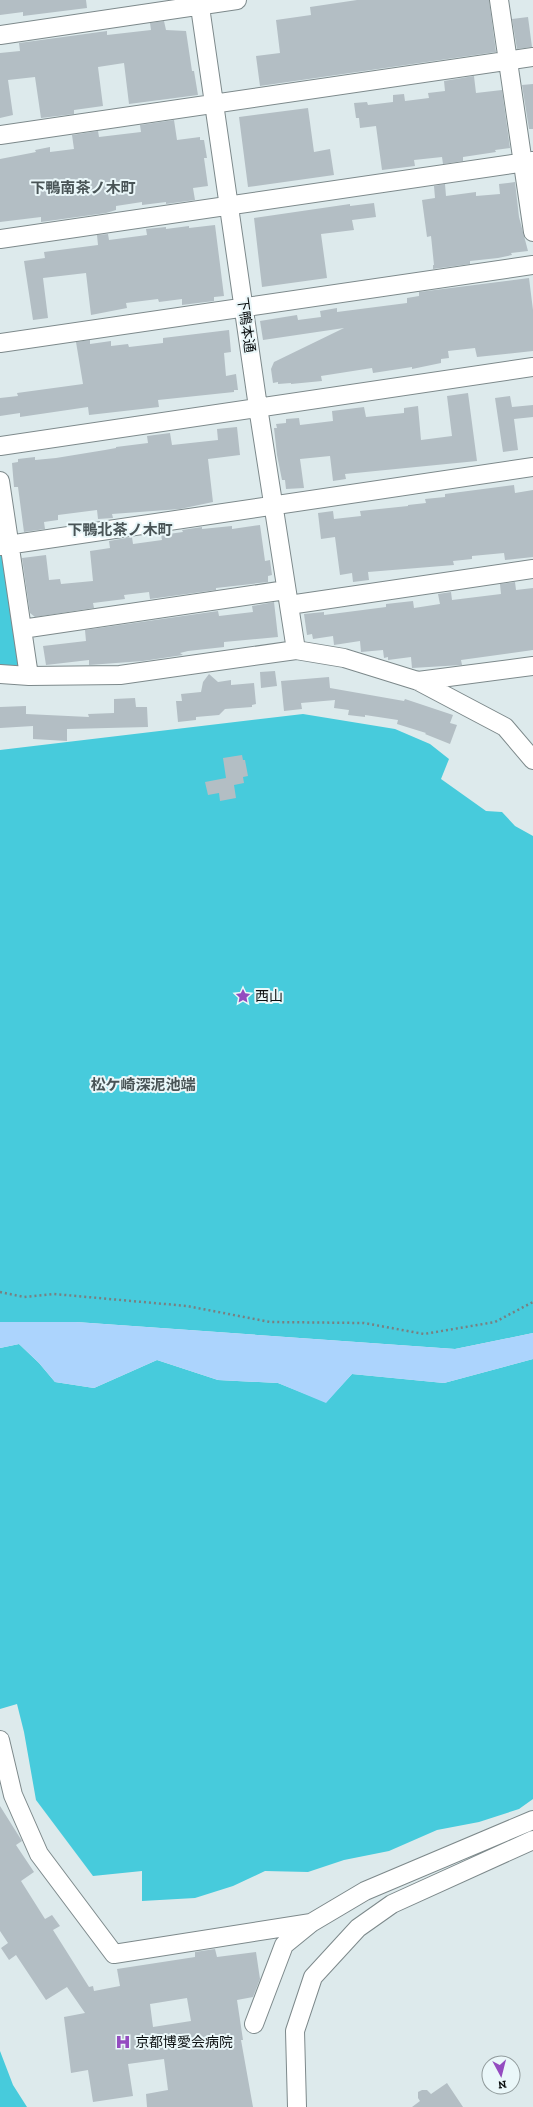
<svg xmlns="http://www.w3.org/2000/svg" width="533" height="2107" font-family="'Zilla Slab','Noto Sans JP',serif">
<rect width="100%" height="100%" fill="#ddeaec"/>
<path fill="#47cbdc" d="M0,554l7,5 16,102 -7,6 -16,-1z
M303,714l92,15 35,15 19,15 -8,20 45,32 16,1 13,14 18,10v497l-78,16 -379,-27h-76v-572z
M19,1344l20,19 16,19 39,6 63,-28 61,20 60,3 48,19 26,-28 92,9 89,-24v440l-14,10 -40,13 -42,8 -48,21 -45,9 -36,12 -43,-1 -32,15 -38,12 -53,3v-30l-49,5 -57,-76 -12,-68 -7,-28 -17,5v-361z
M0,2051l13,34 14,22h-27z"/>
<path fill="#acd4fd" d="M0,1322h76l379,27 78,-16v26l-89,24 -92,-9 -26,29 -48,-20 -60,-3 -61,-20 -63,28 -39,-6 -16,-19 -20,-19 -19,4z"/>
<path fill="#b3bec4" fill-rule="evenodd" d="M0,0h86l1,8 -64,8v-4l-23,3z
M357,0h132l7,52 -236,34 -4,-30 24,-3 -4,-33 35,-5 -1,-8z
M528,17l4,30 -15,2 -5,-30z
M164,21l2,9 20,1 6,40h2l4,24 -69,9 -5,-41 -26,4 5,39 -29,4v4l-33,4 -6,-41 -27,3 5,35 -13,3v-65l20,-2 -1,-8 88,-12v4l44,-5 -1,-7z
M474,76l2,17 26,-3 8,58 -15,2 1,2 -33,5v4l-20,3 -1,-7 -28,3 1,6 -33,4 -6,-44 -16,2 -1,-10h-3l-2,-15 13,-1 1,3 25,-3v-7l11,-1 1,7 24,-3 -1,-5 17,-2 -1,-10z
M533,84v45h-4l-7,-44z
M308,108l6,44 16,-3 4,26 -86,12 -9,-70z
M174,120l3,20 23,-3v3h4l3,18h-3l4,28 -15,2 2,12 -29,4v-2l-24,3v-3l-26,4v4l-10,3 -65,9v-5l-41,5v-63l31,-6 5,-1 -1,-2 15,-3v5l24,-3 -2,-14 26,-4 1,6 42,-5 -1,-7z
M515,182l4,35 9,34 -17,2 1,2 -14,3 -28,3v3l-37,5v-4h1l-3,-29 -4,1 -5,-37 13,-2 -1,-12 11,-2 1,12 30,-4v4l24,-2 -1,-10z
M374,203l2,14 -24,3 2,10 -33,4 6,44 -65,9 -8,-69 96,-14v2z
M215,225l9,71 -10,1v4l-32,4v-6l-23,3 -1,-3 -32,4 1,5 -36,7 -5,-42 -43,5 5,40 -15,2 -9,-59 21,-3 -1,-6 54,-7 -1,-10 11,-1 1,6 38,-5 -1,-6 20,-2v2l23,-3v2z
M529,278l4,32v41l-56,6 -2,-9 -27,3 1,7 -8,1v4l-29,6v-2l-39,6 -1,-5 -51,8 1,5 -31,3v-1l-13,1v-2l-5,1 -2,-14 3,-7 70,-34 -81,12 -3,-19 37,-6 1,5 23,-3 -1,-6 17,-3v4l70,-9v-5l12,-2v-4z
M229,330l2,22 -7,1 2,23 10,-2 2,16h-4v2l-76,8 1,7 -70,8 -1,-8 -68,10v-4l-20,3v-18l18,-2 -1,-3 66,-9 -7,-42 14,-2v4l21,-3v5l17,-2 1,3 34,-4v-5z
M468,393l9,68 -132,13 1,5 -13,2 -3,-25 -30,3 4,29 -18,1 -1,-9h-3l-5,-25 -3,-27h3l-1,-4 10,-1v-4l13,-1 1,7 33,-4 -1,-10 32,-4 2,10 38,-4v-5l14,-2 3,34 31,-4 -5,-40z
M510,396l2,11 21,-2v12l-19,2 4,31 -15,2 -8,-54z
M237,427l3,28 -32,4 5,43 -33,7 -68,5 1,4 -15,1 -1,-9 -39,5v5l-14,2 1,7 -21,3 -6,-45h-4l-2,-24 6,-1v-3l17,-2v3l21,-2 49,-8 11,-2v-1l32,-4 -1,-7 23,-3 2,12 46,-5 -1,-11z
M514,485l1,8 18,-3v67l-28,3 -1,-7 -32,3v3l-19,2 1,4 -86,7 1,8 -16,2 -1,-9 -12,2 -5,-38 -14,2 -3,-26 15,-2 1,8 27,-3 -1,-5 48,-5v-1l18,-2 -1,-4 20,-2v-3z
M260,525l5,36 5,-1 2,15 -4,1v6l-52,6v2l-66,9 -1,-7 -25,3 1,4 -32,4 1,5 -59,9 -5,-4 -8,-55 24,-3 3,25 11,-1 1,5 32,-3 -3,-30 20,-3 -1,-7 23,-4 1,7 29,-4 -1,-5 22,-3 -1,-2 20,-3v2l30,-3v3z
M515,582l1,8 17,-2v62l-72,10 1,5 -50,3 -1,-11 -23,3v-3l-4,1 -1,-8 -22,2 -1,-11 -26,4 -1,-9 -20,3 -1,-5 -5,1 -3,-21 20,-2v3l62,-8v-3l27,-3 1,7 26,-4 -2,-10 13,-2 1,8 49,-6 -1,-10z
M274,602l4,35 -54,5v5l-36,4 -8,2 3,2 -40,6 -54,4v-5l-43,5 -3,-19 43,-5 -1,-11 133,-19 1,5 34,-4 -1,-6z
M275,671l2,15 -16,2 -1,-16z
M209,674l9,8 13,-2v5l23,-2 2,21 -4,1v2l-27,2 -6,6 -23,2v3l-18,2 -2,-21h6l-1,-7 20,-2 2,-10z
M329,677l1,11 74,13 1,-2 48,16 -3,8 7,2 -7,19 -25,-10 1,-1 -29,-9 1,-4 -33,-5v2l-17,-2 1,-5 -15,-2 1,-8 -34,3 1,6 -18,2 -3,-30z
M135,698l1,9h11l1,20 -81,2v12l-34,-2v-13l-33,2v-21l26,-1v8l63,3 -1,-3 26,-1v-14z
M242,755l1,5h2l3,16 -5,1 1,6 -10,2 2,13 -16,3 -1,-8 -11,2 -3,-13 21,-4 -3,-20z
M0,1806l22,35 -6,4 18,27 -13,9 24,38 7,-4 8,11 -7,4 36,57 4,-1 1,5 26,-5 -3,-17 78,-12v-5l20,-3 2,8 39,-5 4,27 -7,18 -16,3 6,40h-2l12,67h-106l-1,-13 22,-4 -4,-31 -36,5 5,32 -40,6 -5,-32 -17,3 -7,-56 21,-4 -18,-26 -21,13 -30,-45 -7,5 -8,-12 7,-5 -8,-12zM187,1998l4,23 -38,6 -3,-23z
M447,2083l16,24h-51l8,-6 -2,-3v-6l4,-2h5l4,4z"/>
<g fill="none" stroke-linecap="round" stroke-linejoin="round">
<g stroke="#7d898b" stroke-width="20">
<path id="minor" d="M199,0l59,407 38,243
M499,0l34,232
M0,35l237,-35
M0,135l533,-78
M0,239l533,-78
M0,343l533,-78
M0,446l533,-79
M0,481l29,195
M0,546l533,-79
M289,605l244,-36
M22,629l264,-39
M0,674l29,2 91,-1 176,-25 48,8 74,23 87,46 28,33
M418,681l115,-15
M0,1740l13,55 26,59 75,100 197,-31
M254,2024l30,-79 27,-22 54,-32 168,-71
M297,2107l-2,-76 18,-54 45,-49 34,-24 141,-64"/>
</g>
<path stroke="#788082" stroke-width="2.5" stroke-dasharray="2 3" stroke-linecap="butt" d="M0,1292l24,5 30,-3 133,12 83,16 94,1 60,11 71,-12 38,-20"/>
<use href="#minor" stroke="#fff" stroke-width="18"/>
</g>
<defs>
<g id="sight-bare" transform="scale(1.2)"><path d="M0-6L1.8-2.2L6-1.7L2.9 1.2L3.7 5.4L0 3.3L-3.7 5.4L-2.9 1.2L-6-1.7L-1.8-2.2Z" fill="#944cc0" stroke="#eaf7f9" stroke-width="2.5" paint-order="stroke"/></g>
<g id="hospital-bare" transform="scale(1.2)"><path d="M-5-5h3v3.5h4V-5h3V5h-3V1.5h-4V5h-3Z" fill="#944cc0" stroke="#eaf7f9" stroke-width="2.5" paint-order="stroke"/></g>
</defs>
<g fill-rule="evenodd">
<use href="#sight-bare" x="243" y="996"/>
<use href="#hospital-bare" x="123" y="2042"/>
</g>
<g text-anchor="middle" dominant-baseline="central" stroke-width="4" stroke-linejoin="round" paint-order="stroke">
<g font-size="14" fill="#0c1011" stroke="#eaf7f9">
<text transform="translate(246 325) rotate(82)">下鴨本通</text>
</g>
<g font-size="14" fill="#0c1011" stroke="#eaf7f9" text-anchor="start">
<text x="255" y="996">西山</text>
<text x="135" y="2042">京都博愛会病院</text>
</g>
<g font-size="15" font-weight="bold" fill="#495456" stroke="#eaf7f9">
<text x="83" y="188">下鴨南茶ノ木町</text>
<text x="120" y="530">下鴨北茶ノ木町</text>
<text x="143" y="1085">松ケ崎深泥池端</text>
</g>
</g>
<g transform="translate(501 2075) rotate(173)"><circle r="19" fill="#eaf7f9" stroke="#919b9c"/>
<path d="M0-3L7 15L0 10L-7 15Z" fill="#944cc0"/>
<text y="-6" font-size="11" font-weight="bold" text-anchor="middle" fill="#0c1011">N</text>
</g>
</svg>
